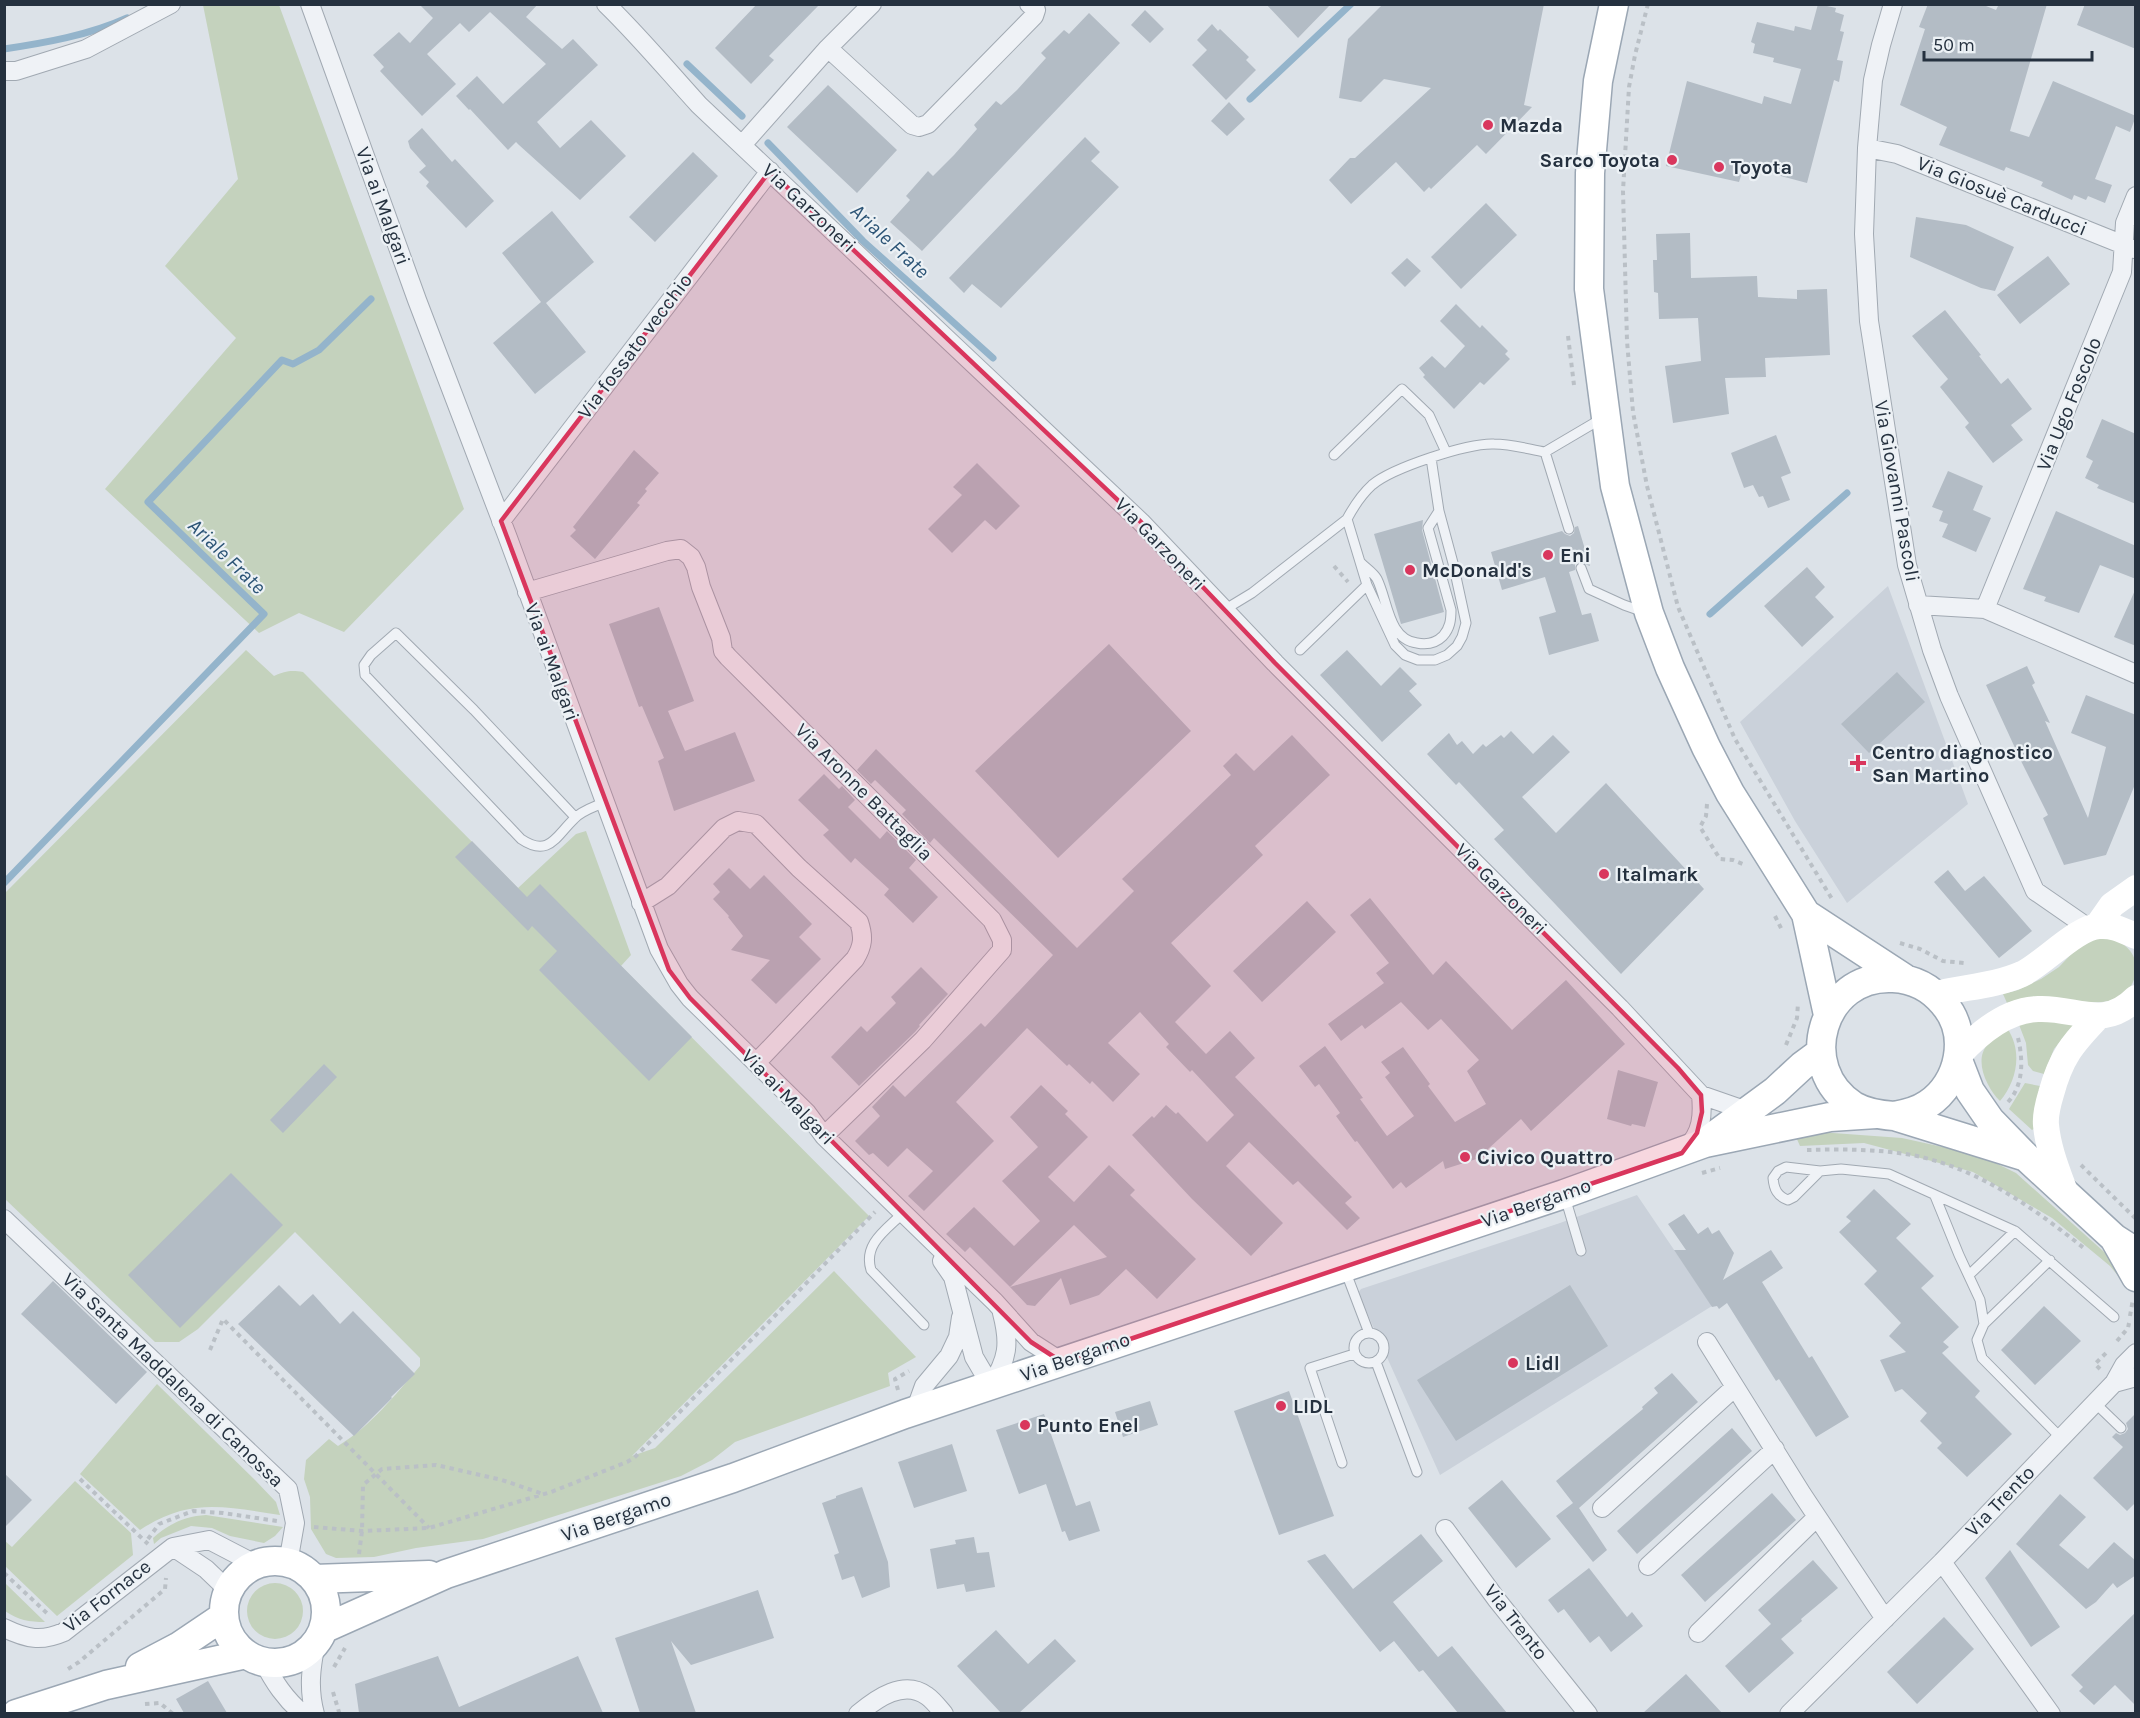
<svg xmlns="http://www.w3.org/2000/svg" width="2140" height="1718" font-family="Karla,sans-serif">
<rect width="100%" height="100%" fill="#dce2e8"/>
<path fill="#cad1da" d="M1888,586l80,218 -121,99 -52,-82 -55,-99z
M1637,1195l75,111 -272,169 -82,-182 3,-4 199,-66z"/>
<path fill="#c4d2bd" d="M203,5h76l185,504 -120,123 -45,-19 -40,20 -154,-144 131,-151 -71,-72 73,-87z
M246,650l28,26c11,-5 17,-6 29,-4l215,216 58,-54 10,-3 45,124 -10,11 248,250 -237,240 23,-8 179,-177 82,86 -28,16 2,13 -155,56 -23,18 -31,16 -198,63 -67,9 -42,9 -38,1 -10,-4 -15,-25 -1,-32 -6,-18 2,-19 23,-21 9,7c33,-20 57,-51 82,-80v-8l-125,-126 -97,97 -19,13h-24l-150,-143v-306z
M2108,936c11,5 23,11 27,24 2,7 1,16 -2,22 -13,33 -63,16 -89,15 -13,-1 -25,2 -37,6l-4,-9 15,-4 23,-11 18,-12 23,-24z
M2030,1020l46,2 -22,27 -10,25 -11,-3 -5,-6 -2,-22 -8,-21z
M2007,1028c16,23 10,53 -7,73 -13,-13 -27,-41 -12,-57 5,-6 13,-11 19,-16z
M2025,1083l15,3 -5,42 -3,2 -23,-21z
M1819,1132l83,6 77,17 37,18 96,86 10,15 -3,3 -9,-11 -58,-48 -79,-46 -109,-29 -64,3 -4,-9z
M157,1384l98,96 21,22 4,13c-55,-8 -90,-18 -140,15l-60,-56z
M75,1481l56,52 2,22 -76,61 -52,-50v-25l7,6z
M206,1515l77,12 -8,9 -11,7 -34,-7 -18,-8 -21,-2 -30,12 -7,6 -1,-6c15,-14 33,-22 53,-23z
M247 1611a28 28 0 1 1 56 0a28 28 0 1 1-56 0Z
M5,1583l40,39c-16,0 -27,-2 -40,-11z"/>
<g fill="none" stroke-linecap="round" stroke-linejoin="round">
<path stroke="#94b4cb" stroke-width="7" d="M4,49c40,-6 86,-14 123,-31
M687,64l55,52
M1250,99l101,-95
M768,143l95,98 130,117
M1710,614l137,-121
M4,883l260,-269 -116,-112 134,-142 11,4 26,-14 52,-51"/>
</g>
<path fill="#b3bcc5" d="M419,4h119l-12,13 36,32 11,-10 25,26 -61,57 23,26 31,-28 35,36 -46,44 -61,-55 -3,-3 -8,8 -38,-41 -1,1 -13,-14 21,-20 26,28 43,-40 -56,-52 -21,20 -9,-9 -33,31 29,30 -34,32 -42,-45 4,-4 -11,-12 26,-23 11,11 23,-25z
M757,4h63l-51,52 5,4 -23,24 -36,-36z
M1266,4h65l-33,34z
M1383,4h161l-20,101 8,2 -46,47 -9,-9 -46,44 -2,-2 -5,5 -28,-30 -45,42 -22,-24 21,-22h5l76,-70 -47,-9 -23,23 -22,-4 9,-59z
M1818,4l18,4 -1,4 9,3 -4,16 4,1 -7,28 6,1 -4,21 -5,-2 -27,103 -63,-17 -5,16 -73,-16 21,-85 75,23 2,-8 27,8 10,-35 -28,-7 1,-4 -21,-5 2,-9 -4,-2 6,-20 37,9 1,-5 16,4z
M1928,4h53l15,6 3,-6h48l-37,127 19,6 24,-56 83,35 -6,16 -14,-6 -21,53 17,6 -7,18 -17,-7 -2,4 -12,-5 -2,5 -31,-14 2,-4 -37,-15 -2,4 -65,-26 8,-18 -47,-22 25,-76 -6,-2z
M2085,4h51v45l-59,-24z
M1145,10l19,19 -14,14 -19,-18z
M1089,13l31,30 -198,208 -32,-29 20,-22 -4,-4 22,-25 5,5 21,-21 23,-26 -3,-4 22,-24 5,4 16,-15 29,-32 -5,-5 23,-23 5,4z
M1212,24l6,7 2,-2 29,28 -3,3 10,10 -30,30 -34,-35 15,-15 -10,-10z
M828,85l69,65 -40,43 -70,-66z
M1229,102l16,17 -18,17 -16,-15z
M422,128l30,34 3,-3 39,42 -28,27 -40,-42 3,-4 -10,-10 7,-6 -16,-18 -2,-7z
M1085,137l15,15 -9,9 28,26 -118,121 -29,-24 -8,9 -15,-15z
M693,152l25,24 -63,66 -26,-25z
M1486,203l31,32 -56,54 -30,-32z
M552,211l42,51 -48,41 40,49 -51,42 -42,-51 48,-41 -39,-49z
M1916,217l50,8 48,22 -19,44 -14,-3 -71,-31z
M1690,233l1,45 66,-2 1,21 39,2v-9l30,-1 3,66 -65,3 1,19 -41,1 4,36 -56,9 -8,-57 36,-5 -3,-43 -39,1 -1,-26 -4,-1 -1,-32h4l-1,-26z
M2048,256l22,28 -50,40 -23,-29z
M1407,258l14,13 -16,16 -14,-14z
M1456,304l24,24 2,-3 26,26 -3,3 5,5 -26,26 -4,-3 -26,27 -31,-32 2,-2 -6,-7 13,-12 13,12 20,-22 -25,-25z
M1945,310l36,45 -2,1 22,28 7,-6 24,31 -21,16 12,15 -30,23 -28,-36 4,-4 -29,-36 8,-8 -36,-43z
M2102,419l34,15v70l-39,-16 2,-3 -14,-7 8,-17 -7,-4z
M1776,435l15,38 -10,4 9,23 -22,8 -5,-12 -4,1 -6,-12 -9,3 -13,-35z
M634,450l25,23 -14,16 2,2 -10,12 3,2 -45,54 -25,-23 6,-6 -3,-3z
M977,463l43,43 -24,24 -11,-10 -33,33 -24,-24 34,-34 -9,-8z
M1948,471l35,15 -10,24 18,8 -15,34 -34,-15 6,-13 -9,-3 4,-10 -11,-4z
M2056,511l80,35v33l-36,-14 -21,48 -35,-12 2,-4 -23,-8z
M1423,520l-1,10 22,82 -43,12 -27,-90z
M1578,526l12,40 -11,-4 -4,2v6l-6,2 13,43 9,-2 8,28 -50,14 -10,-38 17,-5 -11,-35 -43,13 -11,-38 71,-21 3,3 5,2 4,-3 1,-6z
M1807,567l18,20 -10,10 19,20 -32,30 -38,-41z
M2136,588v58l-22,-9z
M659,607l35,94 -26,10 17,40 50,-19 20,49 -81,30 -16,-50 6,-3 -22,-52 -3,1 -30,-83z
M1109,644l82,87 -133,127 -83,-87z
M1347,650l34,36 19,-19 17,17 -8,7 13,14 -40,37 -62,-67z
M2027,666l8,17 -3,2 18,38 -5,-2 43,97 18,-71 -35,-14 15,-38 50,20v67l-30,73 -42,10 -21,-47 5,-3 -26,-52 -36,-78z
M1897,672l28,30 -56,51 -28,-29z
M1511,731l22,23 20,-19 17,17 -48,45 34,36 50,-50 98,106 -83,85 -127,-135 10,-9 -45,-48 -3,3 -29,-31 22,-21 8,12 5,-4 11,13 10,-10 3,3 15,-12 3,3z
M1292,735l38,40 -75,71 8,9 -92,88 40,43 -36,36 31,32 24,-23 25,27 -20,19 117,120 -7,6 15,15 -13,12 -49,-49 -5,4 -44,-43 -23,24 57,57 -32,33 -59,-57 -60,-64 20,-19 2,2 12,-13 10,9 2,-2 29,30 27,-27 -42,-45 -2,2 -24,-25 3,-3 -29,-32 -32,31 32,31 -27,28 -21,-21 -2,3 -21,-20 -2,2 -40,-38 -71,74 38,39 -70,70 -16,-15 25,-25 -26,-23 -19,19 -15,-14 -4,2 -14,-14 25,-25 -8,-9 21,-22 12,12 76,-74 4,4 68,-72 -119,-117 -4,5 -28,-29 4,-4 -31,-30 -4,4 -14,-14 19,-21 201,199 57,-57 -12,-12 109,-104 -8,-9 13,-13 18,18z
M824,774l15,15 3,-3 13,14 -7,7 32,32 7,-8 29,29 -7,8 29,29 -25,26 -29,-28 5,-6 -34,-31 -4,5 -28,-28 6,-5 -31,-30z
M472,841l55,56 13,-13 152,153 -43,44 -110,-111 18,-19 -25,-25 -4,5 -73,-74z
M729,868l21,21 14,-14 48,49 -13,13 22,22 -45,45 -25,-24 19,-20 -39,-10 12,-14 -15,-19 1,-1 -16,-17 7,-7 -7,-8z
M1948,870l17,21 19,-15 48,55 -33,27 -65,-76z
M1370,898l63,77 13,-14 66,69 54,-50 59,64 -94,87 -10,-12 -33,30 1,6 -44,14 -2,-8 -37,27 -5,-6 -8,7 -36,-48 -2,1 -19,-26 4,-3 -21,-29 -4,3 -16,-21 26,-20 38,52 -3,1 27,37 27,-20 -29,-39 5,-4 -9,-11 22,-15 27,37 -2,2 27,36 31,-18 -19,-33 12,-11 -38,-41 -13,11 -27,-28 -36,27 -3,-4 -21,16 -13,-17 56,-41 -8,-10 13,-10 -39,-48z
M1307,901l29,31 -74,70 -29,-31z
M921,967l27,27 -29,31 1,1 -5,6 -56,54 -28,-29 30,-31 6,6 29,-29 -5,-6z
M324,1064l13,13 -54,56 -13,-13z
M1618,1070l40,12 -13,45 -13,-3 -1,2 -24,-7z
M1041,1085l27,26 -3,3 23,23 -40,40 26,25 35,-37 26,25 -5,5 66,64 -39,40 -31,-30 -27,26 -29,10 -9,-27 -26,28 -8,-1 -17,-18 97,-30 -33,-32 -64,62 -40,-40 -5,5 -19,-18 28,-27 40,39 26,-25 -38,-40 36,-34 -28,-30z
M231,1173l52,52 -103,103 -52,-53z
M1874,1189l37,35 -15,14 38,38 -13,12 38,39 -16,15 6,5 -7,6 38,38 -5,6 37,37 -45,43 -30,-29 5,-5 -22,-22 7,-8 -25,-24 -7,3 -15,-32 26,-8 -17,-16 12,-13 -37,-39 13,-13 -38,-39 12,-11 -5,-4z
M1684,1214l14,20 10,-7 4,7 7,-4 15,23 -11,27 48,-30 12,18 -21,14 47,76 3,-2 37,61 -33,20 -37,-58 -3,2 -49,-78 -8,6 -2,-3 -5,1 -38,-57h12l-18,-26z
M53,1281l94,91 -31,32 -95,-90z
M279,1285l21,21 13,-12 27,30 13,-13 62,63 -24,23 1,1 -38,38 -116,-112z
M1570,1285l38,61 -152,95 -39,-61z
M2044,1306l37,35 -46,44 -34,-35z
M1672,1373l26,29 -119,106 28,42 -14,12 -37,-46 17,-13 -17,-22 87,-72 -1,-2 16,-14 -4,-5z
M1289,1391l45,125 -55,19 -45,-124z
M1150,1401l8,24 -35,12 -8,-25z
M2136,1413v89l-9,9 -34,-33 30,-31 -11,-10 4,-4 4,2 5,-2 3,-4 -2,-6z
M1044,1414l32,92 14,-5 10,30 -31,10 -4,-10 -3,1 -16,-48 -27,10 -23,-64z
M1732,1428l20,23 -115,103 -20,-23z
M952,1444l15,47 -53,17 -16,-46z
M4,1473l28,27 -28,28z
M1502,1480l49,59 -35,29 -48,-60z
M862,1487l26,75 2,25 -28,11 -8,-22 -12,4 -8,-25 5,-2 -17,-50 14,-5v-2z
M1772,1493l24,27 -91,82 -24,-27z
M2060,1494l26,23 -27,28 29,24 26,-27 22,19v14l-19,13 -4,-5 -17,19 -10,7 -70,-65z
M1421,1534l22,27 -50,41 45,55 14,-11 55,67h-49l-35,-43 -4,2 -25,-31 -14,11 -73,-91 18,-7 28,35z
M974,1537l3,16 12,-1 6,35 -29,5 -2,-8 -27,5 -7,-40 26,-5 -1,-4z
M2010,1550l50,77 -29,20 -46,-69z
M1813,1560l25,28 -37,31 1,2 -21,18 13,14 -45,40 -24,-27 46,-42 -13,-14z
M1589,1568l38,49 5,-5 11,14 -32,26 -12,-16 -9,7 -26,-34 -6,4 -10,-13z
M758,1590l16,48 -83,27 -20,-24 25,72h-56l-25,-75z
M2136,1612v94l-21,-21 -21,20 -15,-14 4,-4 -12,-12z
M1944,1617l30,32 -57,55 -30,-32z
M996,1630l32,34 27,-25 21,22 -57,52h-18l-44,-47z
M438,1656l21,51 119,-51 25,57h-244l-4,-29z
M1686,1674l36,39h-79z
M208,1681l19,32h-43l-8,-14z"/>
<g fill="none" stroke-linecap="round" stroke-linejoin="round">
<g stroke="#a1a9b2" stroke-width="11">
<path id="lane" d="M1334,455l68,-66 27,26 17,37
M1431,458l8,53 14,52 13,60 -4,14 -5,9 -10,9 -12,5h-17l-13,-5 -10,-10 -28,-60 -20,-66c7,-13 14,-24 25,-34 20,-17 95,-42 122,-41 17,0 34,5 51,8
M1569,529l-24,-77 56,-33
M1361,563c5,5 13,10 16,16 11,22 11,60 40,64 10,2 19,0 26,-7 7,-8 8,-16 8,-26l-23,-82 11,-17
M1581,568l8,21 35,16 20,7
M1224,610l28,-17 95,-74
M1300,650l67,-65
M575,817l-101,-107 -78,-77 -25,22 -7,10 1,10 156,164c28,19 35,-3 53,-20 7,-8 20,-12 29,-16
M1820,1171l-26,26 -6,3c-11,-4 -14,-11 -15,-22l5,-7 8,-4 34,4 21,-2 48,5 126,57 99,86
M1935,1196l24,59 21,45 4,24
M1565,1197l16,54
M902,1214c-16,16 -39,30 -31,56l53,55
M2050,1260l-66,64 -7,16 5,18 79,80
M1345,1270l24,63
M1969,1275l46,-44
M1354 1348a15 15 0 1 1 30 0a15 15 0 1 1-30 0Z
M1376,1362l41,110
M2094,1402l27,26
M1342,1463l-32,-95 44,-14"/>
</g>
<g stroke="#a1a9b2" stroke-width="20">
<path id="street" d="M310,4l107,296 91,238 151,411 20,35 11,14 117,115 17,23 171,166 36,40 31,20
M606,4c33,32 62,67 93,101l442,417 134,141 345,345 81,87 46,16
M1893,4l-12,41 -8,35 -6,68 -3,86 5,87 38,244 25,85 17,46 86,195 55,38
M828,48l84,77 7,2 9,-3 106,-108 2,-6 -7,-6
M4,71h12l70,-22 85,-45
M742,145l86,-97 44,-44
M1867,148l30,6 237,95
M501,521l269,-350
M527,592l140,-41 14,-2 10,8 5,10 5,20 20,51 2,13 5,6 264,263 10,20v10l-79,90 -99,96
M1918,605l67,4 151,65
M1985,609l137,-337 3,-49 11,-27
M641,903l27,-17 56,-58 14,-7 18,3 43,44 60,54c5,15 4,24 -4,37l-99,104
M1686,1148c16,-15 17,-33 15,-53
M4,1219l284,270 7,34 -7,40
M942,1261l11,16 21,80 17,29c17,-28 19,-42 11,-73
M1707,1342l95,152 83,125
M2114,1383l22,-6
M915,1411l9,-25 25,-30 9,-19 3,-20
M1602,1508l133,-121
M1445,1529l52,71 91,114
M173,1547l33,22 23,22
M1942,1562l109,152
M1648,1566l127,-117
M4,1628c23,11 37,14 60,4l109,-85 36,-7 46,24
M1698,1633l119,-116
M263,1661c11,21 22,38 40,53
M315,1714c-7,-26 -4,-46 1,-72
M858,1714c19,-16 46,-35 69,-18 6,4 12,12 17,18
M1789,1714l153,-152 172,-179 10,-18 12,-12"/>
</g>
<g stroke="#9ba7b4" stroke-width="31">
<path id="primary" d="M1614,4l-16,77 -8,92 -1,116 26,197 34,127 21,55 36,79 24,46 76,121 22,101
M1806,914l98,64
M1958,1060l12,31 20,29 36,37 88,81 22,14
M1894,1116c12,-2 24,-5 34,-12 32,-21 42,-70 16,-100 -13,-16 -30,-25 -51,-26 -71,-4 -99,90 -39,128 12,7 26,9 40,10l132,41
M1711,1138l64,-47 27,-25 19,-14
M2114,1238l22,39
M224 1612a51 51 0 1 1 102 0a51 51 0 1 1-102 0Z
M314,1579l115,-4
M323,1629l123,-55 287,-96 172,-64 659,-220 141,-51 125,-26 46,-3
M140,1667l38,-20 46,-31
M16,1714l90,-29 140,-31"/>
</g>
<path stroke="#bac0c6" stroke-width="4" stroke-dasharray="4.5 4.5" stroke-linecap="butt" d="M1648,4l-13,51 -6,32 -6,104 4,150 6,71 14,74 31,121 57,132 97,160
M1568,336l6,49
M1334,566l14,16
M1707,804l-1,12 -6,11 20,32 13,1 12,5
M1775,916l7,14
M1900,943l20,6 23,12 21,2
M1786,1045l11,-27 1,-15
M2008,1102c16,-17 15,-43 10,-64
M1807,1150c36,-1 74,-1 110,6 64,14 118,53 168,93
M2081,1165l55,54
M1702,1173l18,-5
M2130,1316l3,-17
M2117,1341l11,-13 1,-5
M210,1350l13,-31 206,209
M2100,1369l-5,-5 13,-13
M898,1390l-3,-11 14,-8
M80,1479l68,65
M314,1527l48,4 67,-3 122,-36 76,-30 7,-4 131,-132 110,-114
M148,1539l11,-15 34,-13 30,2 54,8
M359,1554l3,-23 1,-46 19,-16 54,-4 66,15 41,14
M4,1573l46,43
M334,1667l11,-19
M68,1669l11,-7 86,-73 1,-11
M333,1692l6,20 -3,2
M145,1704l15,-1 13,11"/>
<use href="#lane" stroke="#eff2f6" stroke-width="9"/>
<use href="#street" stroke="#eff2f6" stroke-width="18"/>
<path stroke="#fff" stroke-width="26" d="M2098,925l14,-20 24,-17
M1936,994c28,-7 59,-8 86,-20 21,-10 56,-48 78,-48 13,-1 24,5 36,10
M1959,1055c20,-22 47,-45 79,-46 39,-2 65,22 98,-11
M2065,1192c-8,-22 -17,-44 -19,-67 -1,-10 2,-21 5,-31 10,-37 21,-50 47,-77"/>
<use href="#primary" stroke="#fff" stroke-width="28"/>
</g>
<path fill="#d9365d" fill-opacity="0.2" stroke="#d9365d" stroke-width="4.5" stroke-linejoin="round" d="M770,171l371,351 134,141 403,405 23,27 1,17 -5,21 -15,20 -620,209 -31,-20 -341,-344 -21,-28 -168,-449z"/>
<g fill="#d9365d" stroke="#ecf1f5" stroke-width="2">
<circle cx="1488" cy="125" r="6"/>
<circle cx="1672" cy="160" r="6"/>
<circle cx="1719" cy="167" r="6"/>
<circle cx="1548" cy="555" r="6"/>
<circle cx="1410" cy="570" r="6"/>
<path d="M1855 754h6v6h6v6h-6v6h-6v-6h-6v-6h6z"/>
<circle cx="1604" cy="874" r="6"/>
<circle cx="1465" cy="1157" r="6"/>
<circle cx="1513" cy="1363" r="6"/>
<circle cx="1281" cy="1406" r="6"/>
<circle cx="1025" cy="1425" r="6"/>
</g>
<g text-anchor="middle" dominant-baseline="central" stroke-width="4.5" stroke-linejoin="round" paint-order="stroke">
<g font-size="20" font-weight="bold" fill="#25313f" stroke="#ecf1f5" text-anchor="start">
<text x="1500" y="125">Mazda</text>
<text x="1660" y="160" text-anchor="end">Sarco Toyota</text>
<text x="1731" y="167">Toyota</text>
<text x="1560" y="555">Eni</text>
<text x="1422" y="570">McDonald's</text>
<text x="1872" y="752">Centro diagnostico<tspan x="1872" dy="23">San Martino</tspan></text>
<text x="1616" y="874">Italmark</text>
<text x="1477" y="1157">Civico Quattro</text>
<text x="1525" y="1363">Lidl</text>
<text x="1293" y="1406">LIDL</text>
<text x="1037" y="1425">Punto Enel</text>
</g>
<g font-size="20" fill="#25313f" stroke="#ecf1f5">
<text transform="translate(2002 196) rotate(22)">Via Giosuè Carducci</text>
<text transform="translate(383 206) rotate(70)">Via ai Malgari</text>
<text transform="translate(809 208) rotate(43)">Via Garzoneri</text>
<text transform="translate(635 346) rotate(-53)">Via fossato vecchio</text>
<text transform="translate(2069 404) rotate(-68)">Via Ugo Foscolo</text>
<text transform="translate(1897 491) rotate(80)">Via Giovanni Pascoli</text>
<text transform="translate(1160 544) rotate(46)">Via Garzoneri</text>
<text transform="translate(552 662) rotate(70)">Via ai Malgari</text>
<text transform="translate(864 792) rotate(45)">Via Aronne Battaglia</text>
<text transform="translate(1501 889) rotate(45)">Via Garzoneri</text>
<text transform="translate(788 1097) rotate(46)">Via ai Malgari</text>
<text transform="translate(1536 1203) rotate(-19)">Via Bergamo</text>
<text transform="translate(1075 1357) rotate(-19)">Via Bergamo</text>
<text transform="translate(173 1380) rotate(44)">Via Santa Maddalena di Canossa</text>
<text transform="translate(2000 1501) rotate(-46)">Via Trento</text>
<text transform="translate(616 1517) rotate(-19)">Via Bergamo</text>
<text transform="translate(107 1596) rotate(-38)">Via Fornace</text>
<text transform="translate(1516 1622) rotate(52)">Via Trento</text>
</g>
<g font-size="21" font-style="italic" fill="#2c5476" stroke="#ecf1f5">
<text transform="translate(890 241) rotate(43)">Ariale Frate</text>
<text transform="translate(227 556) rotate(44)">Ariale Frate</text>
</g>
</g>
<rect width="2140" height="1718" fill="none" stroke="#25313f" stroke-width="12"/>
<path d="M1924 51v9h168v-9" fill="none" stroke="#25313f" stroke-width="3"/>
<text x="1933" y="51" font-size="18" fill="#25313f" stroke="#ecf1f5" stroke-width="4.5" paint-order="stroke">50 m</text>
</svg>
